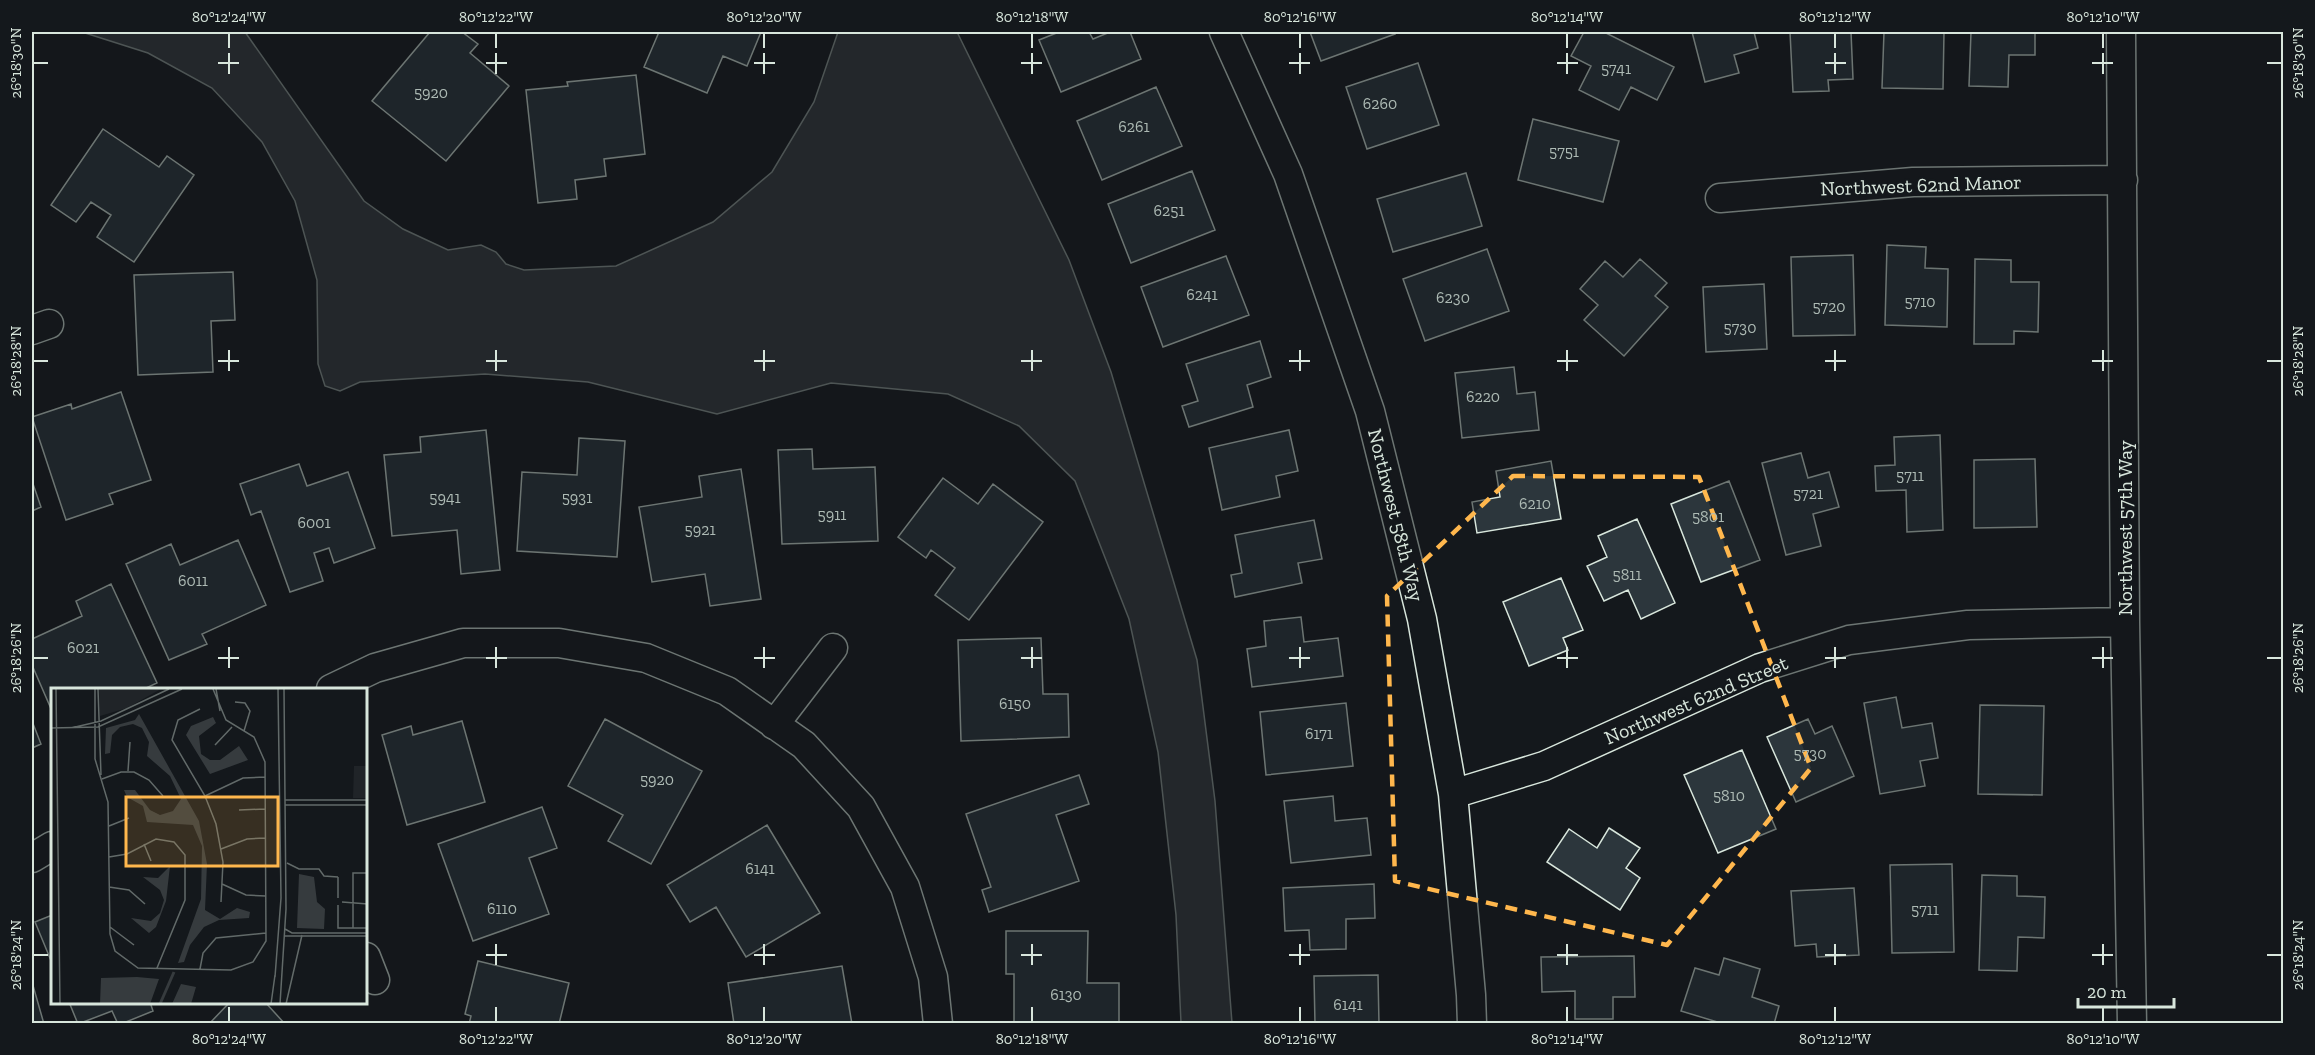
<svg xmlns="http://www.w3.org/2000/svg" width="2315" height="1055" font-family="'Zilla Slab',serif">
<rect width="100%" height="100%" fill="#14181c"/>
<path fill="#363b3e" stroke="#939e99" stroke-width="1.5" d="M82,32h163l119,169 39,28 45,21 33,-5 15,7 10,12 18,6 92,-4 97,-44 59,-50 42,-70 24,-70h119l112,228 42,112 86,288 18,141 17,222h-51l-5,-108 -18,-163 -29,-133 -54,-138 -56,-55 -71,-32 -117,-11 -114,31 -129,-32 -103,-8 -125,8 -20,9 -15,-5 -7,-22 -1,-84 -22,-79 -33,-59 -50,-54 -64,-35z"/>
<path fill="#2c363c" stroke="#d8e6dc" stroke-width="1.5" d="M430,32h32l16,12 -8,9 39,33 -63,75 -74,-60z
M659,32h102l-14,34 -24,-10 -16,37 -63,-26z
M1059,32h30l4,7 17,-7h20l11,27 -80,33 -22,-52z
M1310,32h84l1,2 -74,27z
M1584,32h20l70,35 -17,33 -26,-13 -12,23 -40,-20 12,-24 -20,-10z
M1692,32h62l4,16 -24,7 5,18 -34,9z
M1790,32h61l2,47 -25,1 1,11 -36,1z
M1884,32h60l-1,57 -61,-1z
M1971,32h64v23h-26l-1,32 -39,-1z
M1418,63l21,62 -72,24 -21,-62z
M636,75l9,79 -41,5 2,17 -31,4 2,19 -39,4 -12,-113 42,-4 -1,-4z
M1156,87l26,59 -80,34 -25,-59z
M1533,119l86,22 -16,61 -85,-22z
M103,129l56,38 8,-11 27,19 -60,87 -37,-25 14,-22 -20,-13 -15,20 -25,-17z
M1192,171l23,59 -84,33 -23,-59z
M1466,173l16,53 -89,26 -16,-53z
M1887,245l39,2 -1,21 23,1 -1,58 -62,-2z
M1487,249l22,62 -84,30 -22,-62z
M1853,255l2,80 -62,1 -2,-79z
M1226,256l23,59 -86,32 -22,-60z
M1640,259l27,24 -12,13 13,11 -44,49 -40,-36 14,-15 -18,-16 25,-28 18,16z
M1975,259l36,1v22h28l-1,50 -24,-1v13h-40z
M233,272l2,48 -24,1 2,51 -75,3 -4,-100z
M1764,284l3,65 -61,3 -3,-65z
M1260,341l11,36 -24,8 6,22 -64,20 -7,-21 16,-5 -12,-37z
M1514,367l3,27 18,-2 4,38 -77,8 -7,-65z
M121,392l30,88 -42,14 4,10 -47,16 -34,-103 39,-13 1,5z
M486,430l14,140 -39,4 -4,-44 -65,6 -8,-81 37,-3 -1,-15z
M1289,430l9,41 -22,5 4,21 -58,13 -13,-62z
M1940,435l3,95 -36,2 -1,-42 -30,1 -1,-25 20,-1 -1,-28z
M579,438l46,3 -8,116 -100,-6 5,-79 55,3z
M812,449l1,20 62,-2 3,74 -96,3 -4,-94z
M1801,453l7,25 21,-6 10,35 -26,7 8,32 -35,9 -24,-92z
M2035,459l2,68 -63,1v-68z
M1551,461l10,58 -84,14 -5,-31 28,-5 -4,-26z
M299,464l8,22 41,-14 27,76 -41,15 -5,-15 -15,5 9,28 -33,11 -29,-81 -10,4 -11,-31z
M741,469l20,130 -51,7 -5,-32 -53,8 -13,-75 63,-10 -3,-21z
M943,478l35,26 15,-20 50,38 -74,98 -34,-25 20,-27 -24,-18 -5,8 -28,-21z
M32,481l9,26 -9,4z
M1729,481l31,79 -59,22 -30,-78z
M1637,519l38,84 -34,16 -13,-29 -24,11 -17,-35 20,-9 -9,-21z
M1314,520l8,39 -24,4 4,20 -67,14 -4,-22 11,-2 -7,-38z
M238,540l28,65 -64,29 5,10 -38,16 -43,-96 45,-20 9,21z
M1561,578l22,52 -20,8 5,12 -39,16 -26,-64z
M111,584l46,99 -13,6h-92v22l-20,-46v-26l50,-23 -6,-15z
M1301,617l3,25 34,-4 5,38 -91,11 -5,-38 19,-3 -2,-25z
M1041,638l2,56h25l1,43 -108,4 -3,-101z
M1896,697l6,31 30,-5 6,35 -18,3 5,25 -45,8 -16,-91z
M1346,703l7,63 -87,9 -6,-63z
M1980,705l64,1 -2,89 -64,-1z
M605,719l97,52 -51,93 -43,-23 15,-26 -55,-29z
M1808,719l7,15 17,-8 22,50 -58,26 -29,-65z
M32,721l9,23 -9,4z
M462,721l23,81 -78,23 -25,-90 29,-9 2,9z
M1742,750l34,79 -58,24 -34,-78z
M1079,775l10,29 -33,11 23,66 -90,31 -7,-22 9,-3 -25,-73z
M1333,796l2,25 32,-3 4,37 -80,8 -7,-62z
M542,807l15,41 -28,10 20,56 -76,27 -35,-97z
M767,825l53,88 -74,44 -30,-50 -26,15 -23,-37z
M1609,828l31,20 -14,20 14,10 -20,32 -73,-48 22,-33 28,19z
M1952,864l2,88 -62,1 -2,-88z
M1982,875l35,1v20l28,1 -1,41 -26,-1 -1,34 -38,-1z
M1374,884l1,34 -29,1v30l-36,1 -1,-20 -24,1 -2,-43z
M1854,888l5,67 -42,2 -1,-13 -21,2 -4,-55z
M52,915v48l-17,-41z
M1006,931h82l-1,52h32v41h-105v-50h-8z
M1634,956l1,41h-22v22h-38v-28l-33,1 -1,-35z
M1724,958l36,11 -8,28 27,9 -5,18h-50l-43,-13 14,-43 24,7z
M478,961l91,22 -10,41h-90l2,-8 -6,-2z
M842,966l10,58h-118l-6,-41z
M1378,975l1,49h-64l-1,-48z
M32,982l12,42h-12z
M69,1002h81l3,9 -32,13h-3l-6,-13 -34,13z
M230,1002h35l20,22h-76z"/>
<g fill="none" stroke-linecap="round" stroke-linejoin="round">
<g stroke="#d8e6dc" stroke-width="31">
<path id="minor" d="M1224,32l64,142 82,237 52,208 31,175 18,201 1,29
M2121,32l4,590 7,402
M1720,198l193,-16 210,-2
M32,330l17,-6
M331,689l44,-21 88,-25h96l87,15 81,33 77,54 57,62 44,80 28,90 5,47
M774,725l59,-77
M1453,794l91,-28 216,-98 89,-28 119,-15 157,-3
M32,858l20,-12
M366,957l9,23"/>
</g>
<use href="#minor" stroke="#14181c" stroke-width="28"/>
</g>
<path d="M0 0H2315V1055H0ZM1513,476l186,1 112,291 -144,177 -272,-64 -8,-285z" fill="#14181c" fill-opacity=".55" fill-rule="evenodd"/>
<path fill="none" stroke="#ffb74d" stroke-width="4.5" stroke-dasharray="12 8" stroke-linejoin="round" d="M1513,476l186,1 112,291 -144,177 -272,-64 -8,-285z"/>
<path fill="none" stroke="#d8e6dc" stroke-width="2" d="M229,33v15M496,33v15M764,33v15M1032,33v15M1300,33v15M1567,33v15M1835,33v15M2103,33v15M229,53v21M496,53v21M764,53v21M1032,53v21M1300,53v21M1567,53v21M1835,53v21M2103,53v21M33,63h15M218,63h21M486,63h21M754,63h21M1021,63h21M1289,63h21M1557,63h21M1825,63h21M2092,63h21M2267,63h15M229,350v21M496,350v21M764,350v21M1032,350v21M1300,350v21M1567,350v21M1835,350v21M2103,350v21M33,361h15M218,361h21M486,361h21M754,361h21M1021,361h21M1289,361h21M1557,361h21M1825,361h21M2092,361h21M2267,361h15M229,647v21M496,647v21M764,647v21M1032,647v21M1300,647v21M1567,647v21M1835,647v21M2103,647v21M33,658h15M218,658h21M486,658h21M754,658h21M1021,658h21M1289,658h21M1557,658h21M1825,658h21M2092,658h21M2267,658h15M496,944v21M764,944v21M1032,944v21M1300,944v21M1567,944v21M1835,944v21M2103,944v21M33,955h15M486,955h21M754,955h21M1021,955h21M1289,955h21M1557,955h21M1825,955h21M2092,955h21M2267,955h15M229,1007v15M496,1007v15M764,1007v15M1032,1007v15M1300,1007v15M1567,1007v15M1835,1007v15M2103,1007v15"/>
<g text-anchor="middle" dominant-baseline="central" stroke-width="4.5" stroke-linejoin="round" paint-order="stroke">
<g font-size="16" fill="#adbab4">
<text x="1616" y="68">5741</text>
<text x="431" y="92">5920</text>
<text x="1380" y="103">6260</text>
<text x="1134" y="126">6261</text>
<text x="1564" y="151">5751</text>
<text x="1169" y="210">6251</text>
<text x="1202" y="294">6241</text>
<text x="1453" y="297">6230</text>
<text x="1920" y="301">5710</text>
<text x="1829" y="306">5720</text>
<text x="1740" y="327">5730</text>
<text x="1483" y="396">6220</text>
<text x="1910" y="475">5711</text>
<text x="1808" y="493">5721</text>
<text x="445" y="497">5941</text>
<text x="577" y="497">5931</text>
<text x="1535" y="503">6210</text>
<text x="832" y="514">5911</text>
<text x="1708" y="516">5801</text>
<text x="314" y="522">6001</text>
<text x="700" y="529">5921</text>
<text x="1627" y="574">5811</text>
<text x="193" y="580">6011</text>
<text x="83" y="647">6021</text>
<text x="1015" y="703">6150</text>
<text x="1319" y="733">6171</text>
<text x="1810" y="753">5730</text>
<text x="657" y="779">5920</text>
<text x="1729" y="795">5810</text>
<text x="760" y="868">6141</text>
<text x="502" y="908">6110</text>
<text x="1925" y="909">5711</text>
<text x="1066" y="994">6130</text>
<text x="1348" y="1004">6141</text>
</g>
<g font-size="20" fill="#d8e6dc" stroke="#14181c">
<text transform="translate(1921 185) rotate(-2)">Northwest 62nd Manor</text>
<text transform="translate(1396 515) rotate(76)">Northwest 58th Way</text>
<text transform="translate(2125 528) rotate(-90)">Northwest 57th Way</text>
<text transform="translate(1696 700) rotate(-23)">Northwest 62nd Street</text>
</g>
</g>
<g transform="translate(51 688)">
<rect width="316" height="316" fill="#14181c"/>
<path d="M48,1h62l-34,19 -27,8zM316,51v59h-14l1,-32h13z" fill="#202428"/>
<path d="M88,26l60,107 8,43 -2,46 15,9 17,-11 13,4 -1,6 -30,2 -15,7 -14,18 -6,17 -6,1 23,-64 1,-53 -9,-21 -46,-3 -4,-16 -16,-9 -3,-7h11l15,20 10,5 13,-4 8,-12 -11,-23 -23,-20 2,-14 -7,-14 -9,-4 -13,3 -8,8 -2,18 -5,1 1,-26 29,-8zM162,29l3,6 -17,13 2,18 9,6h10l19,-14 9,14 -38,14 -24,-39 5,-9zM119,178l-4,35 -10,26 -7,6 -18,-15 20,3 9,-8 4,-13 -4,-10 -17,-13 15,1zM248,186l15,3 3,25 8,7 -1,20 -27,-1zM50,290l36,-1 22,2 -9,25h-50zM130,296l15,3 -5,17h-19z" fill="#363b3e"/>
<path fill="none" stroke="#363b3e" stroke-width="3" d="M109,316l14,-32"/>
<path fill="none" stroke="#626a69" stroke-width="1.5" d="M5,1l4,315M44,1v70l13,43 2,132 5,17 23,17 93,2 22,-8 13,-21 -1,-179 -11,-25 -28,-17 -13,-31M47,1l3,86M165,1l4,22M184,14l10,1 5,8 -6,20M149,21l-22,11 -6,20 33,56 11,28 7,38 -2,40M0,40l47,-1 84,-38M20,40l30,-7 68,-32M164,57l17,-18M77,83l2,-29M51,91l19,-7h13l15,8 14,16M154,108l38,-18 22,-1M234,112h83M234,117h83M188,122l26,-1M58,138l20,-8M93,156l7,17M170,161l26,-10 18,-1M58,169l18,-3 29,-15 18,3 11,13v45l-28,68M236,175l12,6h20l5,7 14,1M287,189v21M171,196l24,11 20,1M58,199l20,3 16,14M291,214l26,2M287,217v23h30M59,239l24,18M302,240v-55h15M234,241l7,4h76M234,248h83M149,281l3,-16 13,-15 50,-5M224,289l6,-79 -3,-209M220,316l4,-29M229,316l6,-95 -2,-220M235,316l16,-69"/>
<path fill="#ffb74d" fill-opacity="0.15" stroke="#ffb74d" stroke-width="3" d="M75,109h152v69h-152z"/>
<rect width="316" height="316" fill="none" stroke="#d8e6dc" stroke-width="3"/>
</g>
<rect width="2315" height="1055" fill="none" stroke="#14181c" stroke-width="66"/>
<path d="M2078 998v9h96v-9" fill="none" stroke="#d8e6dc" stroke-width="3"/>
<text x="2087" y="998" font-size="18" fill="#d8e6dc" stroke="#14181c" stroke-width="4.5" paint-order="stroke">20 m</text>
<rect x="33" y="33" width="2249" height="989" fill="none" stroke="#d8e6dc" stroke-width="2"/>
<g font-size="15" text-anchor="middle" fill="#d8e6dc">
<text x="229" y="22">80°12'24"W</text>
<text x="496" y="22">80°12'22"W</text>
<text x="764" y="22">80°12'20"W</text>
<text x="1032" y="22">80°12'18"W</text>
<text x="1300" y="22">80°12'16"W</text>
<text x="1567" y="22">80°12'14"W</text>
<text x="1835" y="22">80°12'12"W</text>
<text x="2103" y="22">80°12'10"W</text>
<text transform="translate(16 63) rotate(-90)" y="5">26°18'30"N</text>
<text transform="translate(2298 63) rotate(-90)" y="5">26°18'30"N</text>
<text transform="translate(16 361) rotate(-90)" y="5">26°18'28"N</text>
<text transform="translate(2298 361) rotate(-90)" y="5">26°18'28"N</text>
<text transform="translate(16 658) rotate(-90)" y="5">26°18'26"N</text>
<text transform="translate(2298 658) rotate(-90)" y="5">26°18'26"N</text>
<text transform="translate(16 955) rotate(-90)" y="5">26°18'24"N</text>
<text transform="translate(2298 955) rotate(-90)" y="5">26°18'24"N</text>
<text x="229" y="1044">80°12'24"W</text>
<text x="496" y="1044">80°12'22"W</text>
<text x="764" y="1044">80°12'20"W</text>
<text x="1032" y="1044">80°12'18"W</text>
<text x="1300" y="1044">80°12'16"W</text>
<text x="1567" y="1044">80°12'14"W</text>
<text x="1835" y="1044">80°12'12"W</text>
<text x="2103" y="1044">80°12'10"W</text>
</g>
</svg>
